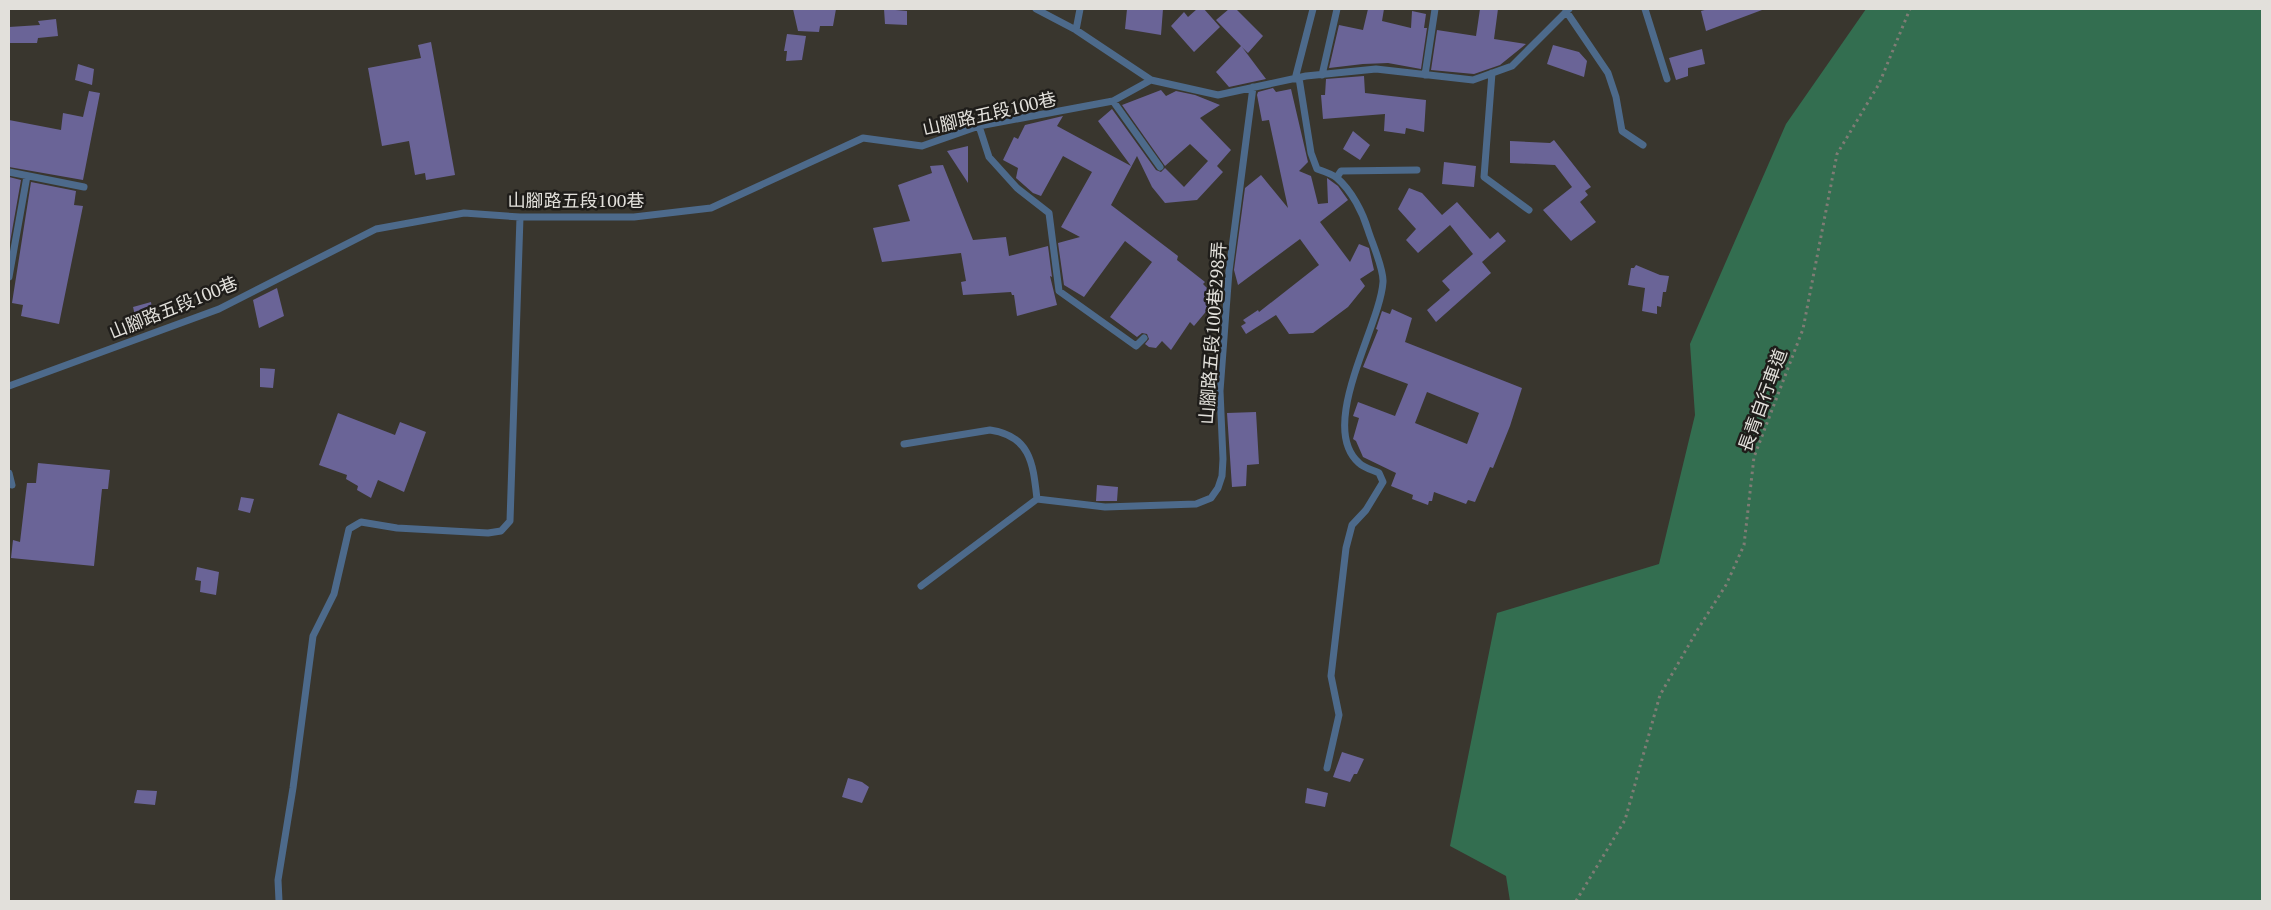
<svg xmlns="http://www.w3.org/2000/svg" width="2271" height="910" font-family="'PT Serif','Noto Sans TC',serif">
<rect width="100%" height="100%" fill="#39362e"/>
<path fill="#336e50" d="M1866,9h396v892h-752l-4,-25 -56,-30 47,-233 162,-49 36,-149 -5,-71 96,-220z"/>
<path fill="#6a6497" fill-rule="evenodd" d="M793,9h43l-3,17h-13l-1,6 -21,-1z
M884,9l23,2v14l-22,-1z
M1127,9h36l-2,26 -36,-6z
M1197,9h7l16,18 -26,25 -23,-26 13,-14 4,5z
M1229,9h7l27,27 -15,17 -6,-6 24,32 -37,8 -13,-15 25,-26 -25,-26z
M1368,9h16l-2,12 29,7 1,-17 14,3 -2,14h3l-6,41 -33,-6 -25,1 -34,4 10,-43 24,5z
M1480,9h18l-4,30 32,5 -26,21 -26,9 -43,-4 6,-40 39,6z
M1708,9h54v1l-56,21 -5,-20z
M56,19l2,17 -20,2 -1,5h-28v-16l31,-2 -2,-4z
M787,34l19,2 -4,24 -16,1 1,-10h-3z
M431,42l24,133 -29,5 -1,-7 -10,2 -6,-34 -27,5 -14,-78 53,-10 -3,-13z
M1553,45l26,7 8,9 -3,16 -37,-13z
M1702,49l3,15 -17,4v8l-12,4 -7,-22z
M78,64l16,5 -2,16 -17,-5z
M1364,76l1,17 61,7 -2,32 -18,-4 -1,6 -21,-3 1,-17 -62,5 -2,-24h4l1,-16z
M1273,88l3,4 15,-3 17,73 -9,9 12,5 7,28 10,-1 -1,-25 11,8 10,14 -28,22 30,40 9,-18 10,4 5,22 -14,9 5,7 -17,21 -35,26 -24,1 -13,-19 -30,19 -5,-8 5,-3 -3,-3 15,-10 1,2 60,-47 -19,-26 -62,46 -4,-15 11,-82 16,-13 27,33 -19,-88 -7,1 -5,-26 1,-3z
M1161,90l5,6 10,-5 19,4 25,10 -20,13 31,32 -14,16 6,6 -26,28 -32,3 -13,-16 -15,-31 -26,49 67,51 -1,4 28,22 -2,2 11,11 -7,11 2,2 -15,18 -4,-4 -19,28 -9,-9 -6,7 -7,-1 -4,-3 4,-5 -2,-5 -5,-1 -5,4 -27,-20 42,-55 -27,-21 -41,56 -20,-12 -6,-42 22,-6 -19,-10 31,-55 -29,-16 -22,40 -8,-3 -17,-15 2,-10 -15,-8 11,-23 4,2 7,-14 38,-9 -6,10 74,40 -33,-45 14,-12 44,61 5,2 4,-4 19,19 24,-26 -18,-17 -25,22 -43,-61z
M89,91l11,2 -17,87 -74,-13v-47l52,10 2,-17 20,4z
M1353,131l17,14 -10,15 -17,-11z
M1554,140l37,47 -6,4 3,4 -8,7 16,20 -25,19 -28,-31 29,-23 -17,-22 -45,-2v-22l40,2z
M968,146v37l-21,-32z
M1444,162l32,4 -2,21 -32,-3z
M943,165l30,75 33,-3 3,19 39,-10 4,31 -2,-1 7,29 -40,11 -3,-21h-2l-1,-3 -48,3 -2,-13 5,-1 -5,-28 -79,9 -9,-34 37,-7 -12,-36 34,-12 -2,-7z
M9,177l12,3 -12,68z
M31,182l45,9 -2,14 9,1 -24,118 -38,-8 2,-11 -11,-2z
M1409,188l13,5 20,22 15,-13 33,37 8,-7 8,9 -24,21 9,11 -55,49 -9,-12 23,-20 -8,-9 31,-27 -23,-29 -32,28 -12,-13 10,-11 -18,-20z
M1636,265l24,10 9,1 -3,16h-3l-2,15 -4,-1v8l-15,-3 3,-23 -17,-3 3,-17h3z
M277,288l7,28 -25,12 -6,-28z
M151,302l2,13 -17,5 -3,-13z
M1392,309l20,9 -7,24 117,46 -12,38 -17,42 -3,-1 -15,35 -7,-2 -2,4 -32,-12 -2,9h-3l-1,4 -16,-6 1,-4 -22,-9 5,-13 -33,-16 -7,-16 -3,-2 6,-21 -6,-2 5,-14 37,14 13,-32 -45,-17 15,-37 -2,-1 6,-18 8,3zM1427,392l52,21 -12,31 -52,-21z
M260,368l15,1 -2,19 -13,-1z
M1256,412l3,52 -12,1 -1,21 -14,1 -5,-74z
M338,413l57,22 5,-13 26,10 -22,60 -26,-12 -7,18 -14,-8 1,-4 -12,-7 1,-4 -28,-10z
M38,463l72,7 -2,19h-6l-8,77 -83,-8 2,-18 7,2 7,-59h9z
M1097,485l21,2 -1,14h-21z
M241,497l13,2 -4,14 -12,-3z
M197,567l22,5 -3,23 -16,-3 1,-11 -6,-1z
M1342,752l22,7 -7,15h-3l-4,8 -17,-5z
M848,778l14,4 7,5 -7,16 -20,-6z
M1307,788l21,5 -3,14 -20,-4z
M137,790l20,1 -2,14 -21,-2z"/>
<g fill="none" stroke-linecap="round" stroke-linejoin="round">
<path stroke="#7f7c75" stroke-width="3" stroke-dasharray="2.5 4" stroke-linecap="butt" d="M1576,901l49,-81 35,-125 38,-66 28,-44 18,-40 10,-88 49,-128 34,-175 42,-70 31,-75"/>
<path stroke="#4d6a8b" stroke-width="7" d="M1036,9l40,21 75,50 67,15 88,-19 70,-7 97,11 39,-14 57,-57
M1645,9l22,70
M1566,11l42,62 8,24 6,34 21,14
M1076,30l4,-21
M1492,73l-8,104 45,33
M1322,75l15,-66
M1425,75l10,-66
M1299,78l12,75 6,16c6,2 15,5 20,9 15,13 26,35 31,52 4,13 16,39 15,52 -3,45 -66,144 -24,181 5,5 14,7 20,10l4,9 -17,28 -14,15 -6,23 -15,128 8,39 -12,53
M1295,79l18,-70
M1113,101l47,66
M979,126l10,31 28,31 32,25 10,78 77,55 8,-8
M9,172l75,15
M1337,177l4,-6 76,-1
M9,277l18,-101
M9,386l210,-77 157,-80 88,-16 56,4h114l77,-9 152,-70 59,8 57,-20 134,-25 38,-21
M904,444l86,-14c41,6 43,34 47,69
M9,473l3,12
M921,586l116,-87 68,8 91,-3 15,-6 7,-10 4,-12 1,-17 -3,-68 9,-120 24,-184
M279,901l-1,-21 15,-92 20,-152 21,-42 15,-65 12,-7 36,6 91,5 13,-2 9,-10 10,-304"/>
</g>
<g text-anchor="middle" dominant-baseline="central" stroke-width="5" stroke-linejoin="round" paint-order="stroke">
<g font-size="18" fill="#e2e0db" stroke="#1f1d1a">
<text transform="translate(989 113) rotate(-13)">山腳路五段100巷</text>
<text x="576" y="200">山腳路五段100巷</text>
<text transform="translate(173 307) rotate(-22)">山腳路五段100巷</text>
<text transform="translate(1212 333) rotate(-86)">山腳路五段100巷298弄</text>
<text transform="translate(1762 400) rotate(-70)">長青自行車道</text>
</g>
</g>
<rect width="2271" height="910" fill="none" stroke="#e2e0db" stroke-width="20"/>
</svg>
